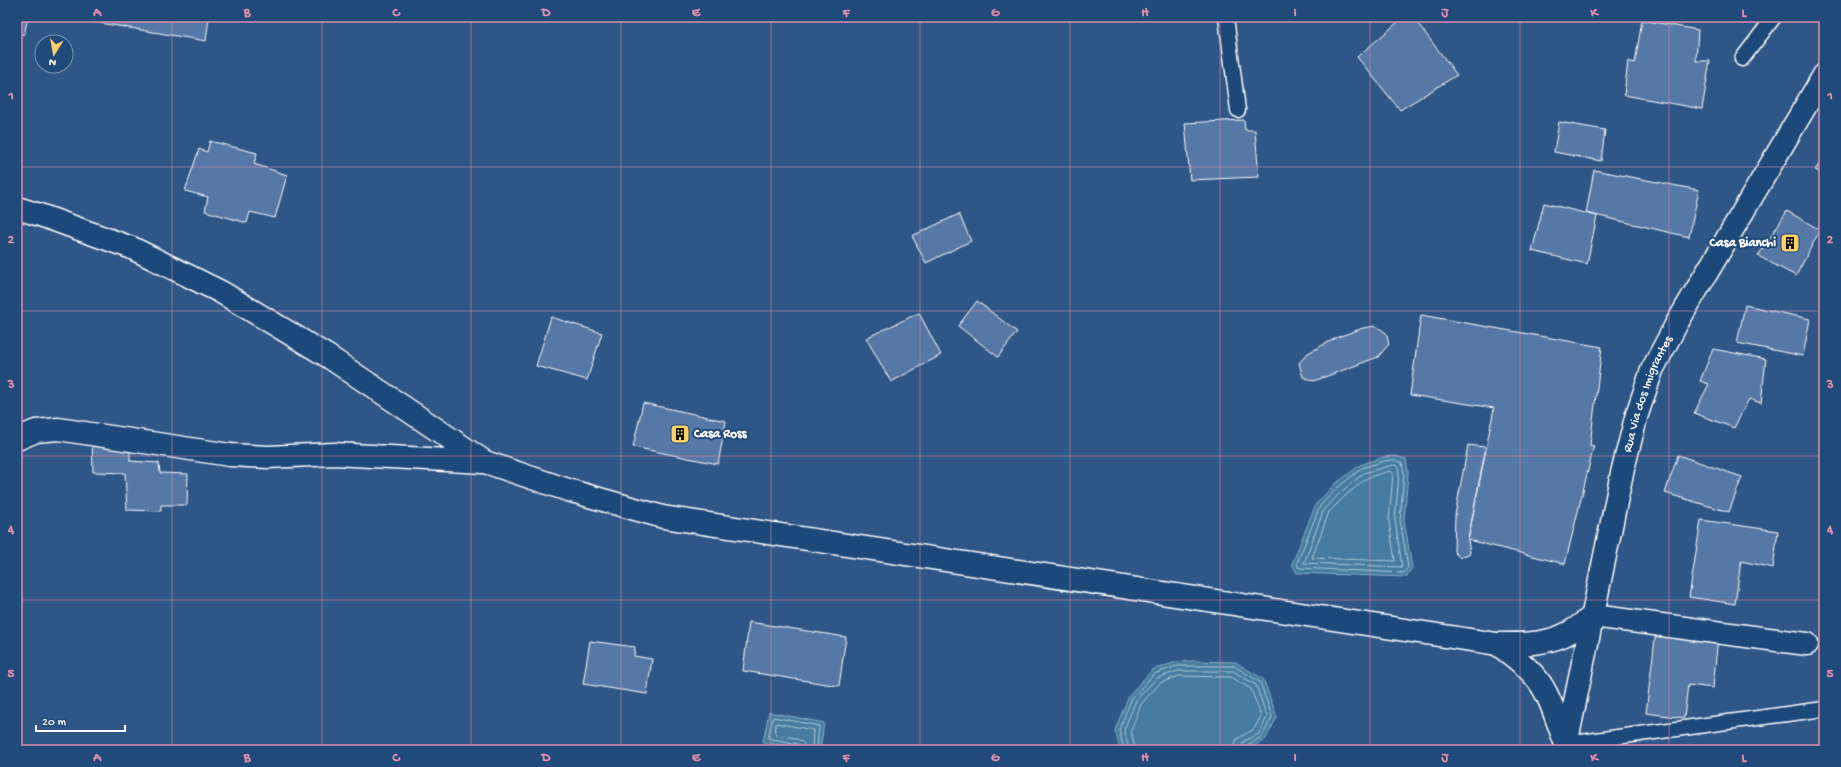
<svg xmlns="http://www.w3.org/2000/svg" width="1841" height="767" font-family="'Gochi Hand',sans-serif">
<rect width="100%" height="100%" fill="#2e5686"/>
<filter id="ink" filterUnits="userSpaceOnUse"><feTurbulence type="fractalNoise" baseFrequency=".025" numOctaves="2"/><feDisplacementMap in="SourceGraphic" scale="8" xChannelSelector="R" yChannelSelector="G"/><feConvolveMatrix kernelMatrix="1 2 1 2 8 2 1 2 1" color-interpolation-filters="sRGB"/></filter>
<g filter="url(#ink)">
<path fill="#447c9f" stroke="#8fb0c5" d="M1395,456l11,3 2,14 -4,47 8,48 -6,9 -109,-4 -5,-9 24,-60 18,-19 26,-20 23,-8z
M1194,661l41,1 28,17 14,38 -12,23 -19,10h-126l-5,-20 14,-35 23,-25 24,-8z
M769,712l55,11 -4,27h-13l-44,-8z"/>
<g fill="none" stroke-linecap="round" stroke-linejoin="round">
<path stroke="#b4cbd9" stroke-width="1" d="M1395,460l7,3 2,10 -4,47 8,47 -4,6 -105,-5 -2,-5 23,-57 17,-18 25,-20 22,-7z
M1394,465l4,1 1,7 -4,47 7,47 -98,-4 20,-54 17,-17 23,-19z
M1386,472l5,-1 2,2 -4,48 6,40 -83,-3 17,-46 16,-16 22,-18z
M801,750l-3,-6 -30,-6 5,-21 46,9 -2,24
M806,750c-1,-14 -21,-13 -31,-15l1,-12 37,7 -1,20
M1124,750l-5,-20 13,-32 22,-24 23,-8h57l26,16 12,35 -10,20 -15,8 -2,5
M1129,750l-5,-20 12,-30 21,-22 21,-7h55l23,14 11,32 -8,17 -15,7 -4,9
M1135,750l-4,-19 10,-27 19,-21 19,-7 52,1 20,12 10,27 -7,13 -17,10 -3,11"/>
</g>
<path fill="#5778a6" stroke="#fff" d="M17,17h11l-4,18 -7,-3z
M65,17h144l-3,24z
M1404,17h9l44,58 -57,35 -43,-53z
M1642,20l56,10 -2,31h14l-8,48 -78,-14 4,-34 7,2z
M1244,120l1,10h10l4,47 -69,3 -5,-57z
M1559,122l46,8 -4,31 -47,-9z
M210,141l47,12 -3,11 33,11 -12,43 -25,-6 -3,11 -42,-12 3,-14 -23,-6 14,-42 8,3z
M1824,157v17l-9,-4z
M1594,170l105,20 -10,47 -103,-24z
M1544,203l53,13 -10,48 -55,-13z
M1787,211l33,19 -24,46 -38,-20z
M959,214l12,27 -45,22 -14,-27z
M977,301l40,31 -19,25 -40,-31z
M1745,305l65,14 -7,37 -66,-13z
M919,313l22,42 -50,27 -25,-44z
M1421,315l181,32 -12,98 4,1 -29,118 -97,-24 26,-132 -84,-13z
M551,317l51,16 -15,47 -51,-14z
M1376,326l10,7 3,11 -11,13 -64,24 -11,-4 -4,-14 9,-10 30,-16 25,-9z
M1713,349l53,10 -5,44 -12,-4 -15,29 -40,-15 15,-29 -9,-3z
M643,403l83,18 -8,43 -85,-17z
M92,440l38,3v18l29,2 1,10 28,1 -1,31h-26v6l-34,-1 -2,-37 -32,-1z
M1468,445l18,2 -18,93 2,13 -10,5 -6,-6 1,-37z
M1678,455l64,22 -13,35 -64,-19z
M1701,520l77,11 -5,37 -32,-7 -6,43 -46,-7z
M749,622l97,15 -7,49 -96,-15z
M1656,630l62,7 -5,51 -25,-3 -4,33 -38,-5z
M590,641l45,6 -1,9 18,3 -5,35 -64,-10z"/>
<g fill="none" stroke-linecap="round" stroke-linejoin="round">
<g stroke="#fff" stroke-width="17">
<path id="service" d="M1226,17l12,93
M1742,59l32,-42
M1566,744l258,-35"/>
</g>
<g stroke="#fff" stroke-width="25">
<g id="minor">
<path d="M17,208l23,7 92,33 89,44 108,65 156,105 83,28 95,27 834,127c24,0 51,1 73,-12 8,-4 15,-11 23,-16l214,28"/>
<path d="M17,439l19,-8 22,-2 172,26 38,2 66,-3 150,8"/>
<path d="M1497,644c14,10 29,21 40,35 14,17 20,44 29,65"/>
<path id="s1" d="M1565,750l57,-277 15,-59 15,-44 25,-47 147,-248"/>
</g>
</g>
<use href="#service" stroke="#1f4a7a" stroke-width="14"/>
<use href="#minor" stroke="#1f4a7a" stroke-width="22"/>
</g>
</g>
<path fill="none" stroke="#e08cad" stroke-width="1" stroke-opacity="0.55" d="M172,17v733M322,17v733M471,17v733M621,17v733M771,17v733M920,17v733M1070,17v733M1220,17v733M1370,17v733M1520,17v733M1669,17v733M17,167h1807M17,311h1807M17,456h1807M17,600h1807"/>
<defs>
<g id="building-square" transform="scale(1)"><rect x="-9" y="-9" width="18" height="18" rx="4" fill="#ffd166" stroke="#1f4a7a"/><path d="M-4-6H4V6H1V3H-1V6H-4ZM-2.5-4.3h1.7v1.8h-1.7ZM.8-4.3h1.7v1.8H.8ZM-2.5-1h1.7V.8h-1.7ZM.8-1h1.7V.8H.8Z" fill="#111"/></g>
</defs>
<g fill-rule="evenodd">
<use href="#building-square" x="1790" y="243"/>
<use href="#building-square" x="680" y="434"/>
</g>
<g text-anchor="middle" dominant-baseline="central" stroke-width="4" stroke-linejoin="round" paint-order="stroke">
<g font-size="13" font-weight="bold" fill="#fff" stroke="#1f4a7a" text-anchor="end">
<text x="1776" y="243">Casa Bianchi</text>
<text x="694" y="434" text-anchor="start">Casa Ross</text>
</g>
<g font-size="13" fill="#fff" stroke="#1f4a7a">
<text stroke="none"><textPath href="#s1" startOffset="366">Rua Via dos Imigrantes</textPath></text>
</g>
</g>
<rect width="1841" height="767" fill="none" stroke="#1f4a7a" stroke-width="44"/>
<g transform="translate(54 54) rotate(191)"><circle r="19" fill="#1f4a7a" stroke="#7992af"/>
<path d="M0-3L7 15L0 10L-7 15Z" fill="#ffd166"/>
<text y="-6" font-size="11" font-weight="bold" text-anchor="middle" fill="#ffffff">N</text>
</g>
<path d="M36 725v6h89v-6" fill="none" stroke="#ffffff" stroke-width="2"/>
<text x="42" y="725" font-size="12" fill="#ffffff" stroke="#1f4a7a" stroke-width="3" paint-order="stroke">20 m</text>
<rect x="22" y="22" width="1797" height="723" fill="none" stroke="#e08cad" stroke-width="1.5"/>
<g font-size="13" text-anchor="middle" font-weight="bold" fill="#e08cad">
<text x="97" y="16">A</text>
<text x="247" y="16">B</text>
<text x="396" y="16">C</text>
<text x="546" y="16">D</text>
<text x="696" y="16">E</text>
<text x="846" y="16">F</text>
<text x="995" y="16">G</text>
<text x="1145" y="16">H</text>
<text x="1295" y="16">I</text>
<text x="1445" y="16">J</text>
<text x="1594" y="16">K</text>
<text x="1744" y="16">L</text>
<text x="11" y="99">1</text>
<text x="1830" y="99">1</text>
<text x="11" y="243">2</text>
<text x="1830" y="243">2</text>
<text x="11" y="388">3</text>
<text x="1830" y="388">3</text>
<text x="11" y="533">4</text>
<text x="1830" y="533">4</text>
<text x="11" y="677">5</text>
<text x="1830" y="677">5</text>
<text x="97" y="761">A</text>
<text x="247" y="761">B</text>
<text x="396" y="761">C</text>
<text x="546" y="761">D</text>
<text x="696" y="761">E</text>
<text x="846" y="761">F</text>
<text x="995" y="761">G</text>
<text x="1145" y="761">H</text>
<text x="1295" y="761">I</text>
<text x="1445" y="761">J</text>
<text x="1594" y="761">K</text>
<text x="1744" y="761">L</text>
</g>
</svg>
